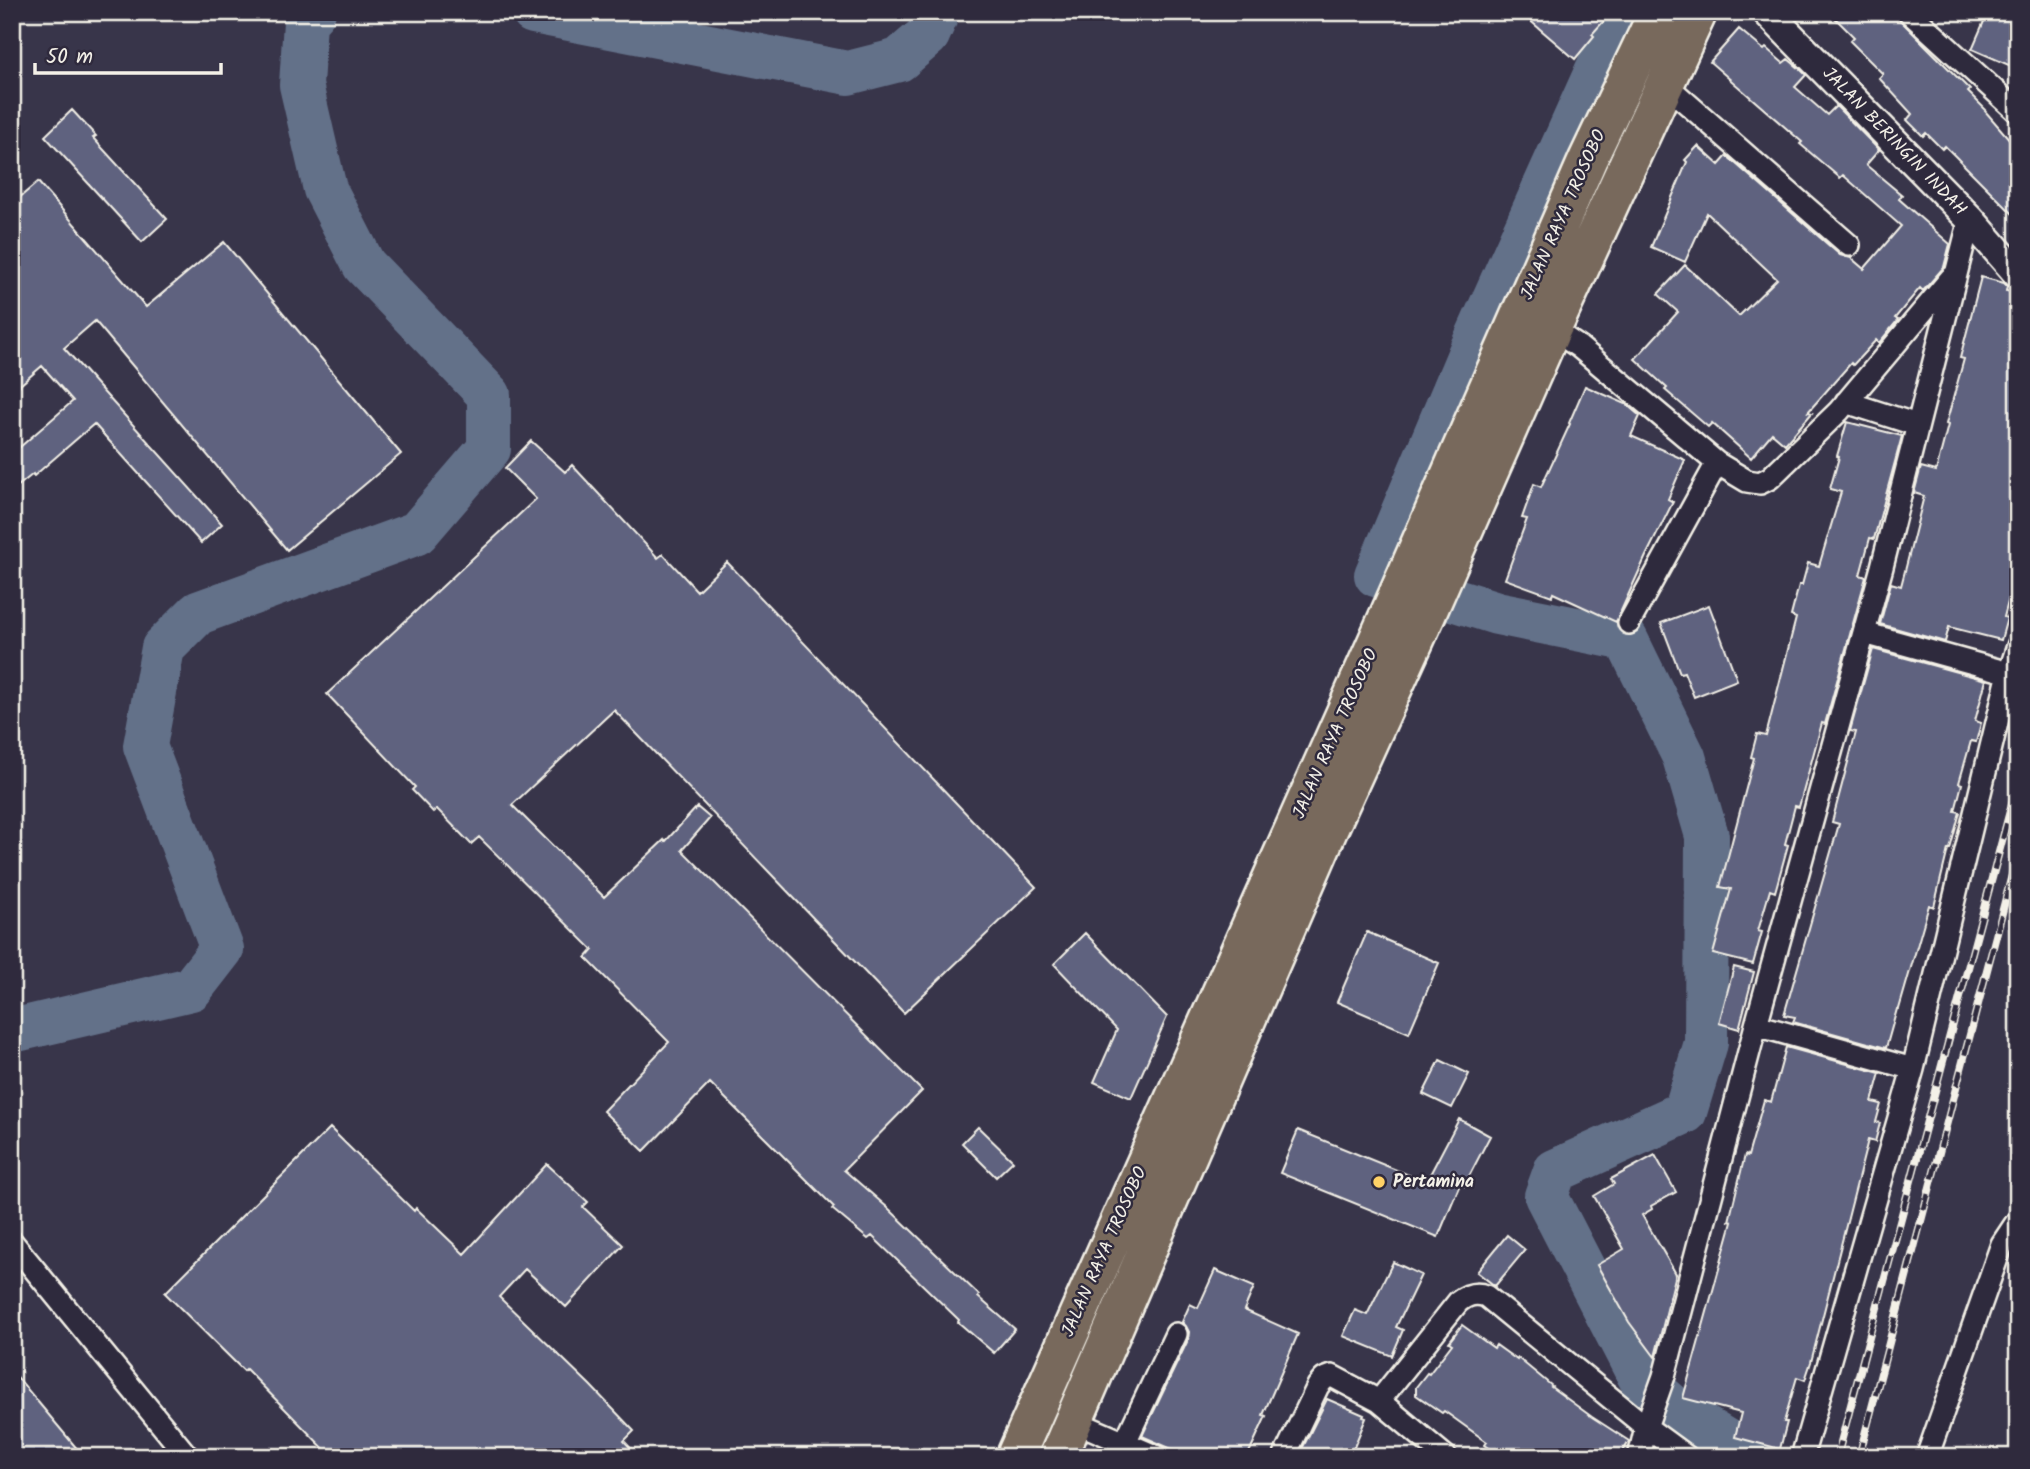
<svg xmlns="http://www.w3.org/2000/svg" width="2030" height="1469" font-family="Kalam,sans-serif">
<rect width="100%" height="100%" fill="#38354a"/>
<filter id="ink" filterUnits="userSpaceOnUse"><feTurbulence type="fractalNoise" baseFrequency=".0143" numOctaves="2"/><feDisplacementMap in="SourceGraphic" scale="14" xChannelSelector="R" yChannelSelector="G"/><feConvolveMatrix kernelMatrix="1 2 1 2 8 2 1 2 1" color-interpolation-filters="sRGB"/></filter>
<g filter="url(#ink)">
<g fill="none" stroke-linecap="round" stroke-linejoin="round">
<path stroke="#637189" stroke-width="44" d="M533,12l315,61 51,-13 29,-25 10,-23
M1623,12l-153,340 -94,223 121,38 129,26 58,118 23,79 -1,207 -21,69 -130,59 -9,25 94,182 38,33 47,29 34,17
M12,1031l179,-42 31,-40 -77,-203 18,-98 35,-35 219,-80 72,-84v-54l-125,-130 -39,-76 -24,-104 4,-63 9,-10"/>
</g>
<path fill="#5e627f" stroke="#f4f1e8" stroke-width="2" d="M1520,12h92l-20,22 2,2 -19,23z
M1829,12h63l78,78 -2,2 18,18 -1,1 26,30v-2l7,1v79l-73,-73 -3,3 -16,-16 -3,3 -16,-16 5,-6 -33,-36 4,-4 -33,-33 4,-4z
M1988,12h30v40l-7,14 -39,-17z
M1739,29l25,21 2,-2 17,15 5,-4 12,10 6,6 -11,12 32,28 9,-9 43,44 -13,15 36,30 -3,4 51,45 -6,23 -21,24 -3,-3 -25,30 3,2 -19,23 -3,-3 -23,25 -2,-2 -43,49 4,1 -27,31 -13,-11 -21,25 -39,-35 -4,4 -43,-37 2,-2 -32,-29 43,-47 -20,-18 27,-29 54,51 38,-37 -70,-66 -22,49 -34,-15 36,-85 -2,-2 13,-14 21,19 8,-9 113,99 11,3 13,11 37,-43 -58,-51 -3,3 -40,-34 2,-2 -92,-80z
M72,110l24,26 -3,2 74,81 -25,23 -97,-106z
M38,182l108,125 78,-65 177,212 -114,96 -192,-229 -31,27 158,176 -21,19 -107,-119 -60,52 -1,-2 -21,17v-37l61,-53 -31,-35 -30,26v-188z
M1981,277l23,6 3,3 -1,5 12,2v287l-4,-1 -10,38 3,1 -6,22 -52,-13 -4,15 -65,-18 11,-41 10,3 5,-19 18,-71 -10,-3 7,-26 15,4 12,-46 -2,-1 18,-65 -4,-1z
M1585,386l41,18 14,12 -9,20 54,24 -17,39 5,3 -27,54 -30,66 -63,-29 -1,3 -47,-17 22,-60 -5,-1 12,-34 7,3 29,-63 -1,-1z
M1847,422l55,14 -28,103 -4,-1 -10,37 6,2 -41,147 -3,-1 -23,84 -4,-1 -10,38 3,1 -13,47 -5,-2 -12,41 4,1 -9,32 -40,-10 18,-65 -11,-2 34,-129 -3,-1 6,-23 9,2 30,-118 -5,-2 8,-31h3l6,-22 11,3 22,-74 -11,-3 9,-32 -2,-1z
M531,441l34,31 7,-7 86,93 5,-4 34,37 30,-29 309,325 -132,126 -290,-303 -102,95 92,92 60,-57 1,2 32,-35 13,11 -28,32 240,241 -78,79 44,38 91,87 -1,2 37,32 -21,24 -36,-31 1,-2 -87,-84 -4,3 -36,-30 2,-2 -124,-124 -66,68 -41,-40 66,-69 -83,-84 7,-8 -114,-113 -8,7 -34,-35 -4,3 -21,-22 3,-3 -88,-93 209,-195 -31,-31z
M1709,605l28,75 -43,17 -10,-25 -4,1 -19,-50z
M1873,649l113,31 -11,41 6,2 -5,19 -5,-1 -12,42 3,1 -7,27 5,1 -10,37h-2l-14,58 -5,-2 -30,104h-2l-11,39 -93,-26 2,-5 -11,-2 55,-191 -7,-2 24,-90 -6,-1z
M1367,932l72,31 -30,70 -72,-31z
M1085,933l82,84 -36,81 -37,-16 23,-52 -63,-66z
M1734,967l20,5 -15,57 -20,-6z
M1786,1047l94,26 -8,29 9,2 -5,18 4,1 -5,19 -7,-2 -57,222 -6,18 -8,-3 -13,45h3l-7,27 -45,-12 6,-24 -58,-15 49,-176 -3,-1 16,-66 3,1 16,-56 7,2z
M1440,1060l29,14 -17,34 -29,-14z
M1459,1119l31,17 -26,50 -4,-2 -22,53 -158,-64 18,-43 128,52z
M978,1127l35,34 -17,16 -34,-34z
M330,1128l84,83 2,-3 48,46 83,-90 41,38 -5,5 40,38 -57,62 -41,-38 -26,28 91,88 44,46 -10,10 15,16h-307l-86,-88 -2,2 -79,-78z
M1655,1155l21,37 -25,14 1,3 -10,6 34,59 -21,83 -26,-35 -32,-57 27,-16 -30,-53 20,-12 -3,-5z
M1507,1235l18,15 -30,36 -18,-14z
M1393,1262l28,13 -25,52 7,3 -11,26 -49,-20 12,-26 12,5z
M1215,1270l39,17 -10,23 54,24 -35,81 3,1 -19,41h-57l-48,-21 46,-96 1,-8 -3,-6 -4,-4 8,-18 8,4z
M1462,1325l32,23 2,-3 21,15 1,-2 34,28 -1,1 41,30 37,24 -9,16h-118l-17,-12 2,-3 -43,-31 -2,2 -26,-18v-8l11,-14 2,1 23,-30 -3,-2z
M12,1371l72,86h-72z
M1327,1399l37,16 -1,2 3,1 -16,39h-37l-12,-6z"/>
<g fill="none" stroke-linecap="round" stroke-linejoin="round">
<g stroke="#f4f1e8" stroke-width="26">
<path id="minor" d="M1909,12l109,100
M1666,85l183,160
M1552,329l27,18 138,116 30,18 13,2 10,-5 69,-67 112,-133
M1846,402l71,23
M1629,623l88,-160
M1864,633l145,40
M1756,1025l157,44
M12,1242l176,215
M1379,1401l79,-99c9,-7 17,-10 28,-6l160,131 41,30
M1074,1421l83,36
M1118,1457l58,-123
M1284,1457l34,-71 6,-7 8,-3 47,25 67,56
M1639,1457l7,-30 18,-51 92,-351 126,-458 88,-348
M1802,1457l111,-388 96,-396 9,-27
M1927,1457l75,-213 16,-24"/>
</g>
<g stroke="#f4f1e8" stroke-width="33">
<path id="tertiary" d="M1767,12l203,207 48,55"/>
</g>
<g stroke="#f4f1e8" stroke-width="42">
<path id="trunk" d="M1015,1457l379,-854 194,-444 70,-147
M1058,1457l270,-626 98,-215 126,-287 146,-317"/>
</g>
<use href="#minor" stroke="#2f2a3d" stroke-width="21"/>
<use href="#tertiary" stroke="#2f2a3d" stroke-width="28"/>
<use href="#trunk" stroke="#78695c" stroke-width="37"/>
<g stroke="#f4f1e8" stroke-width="8">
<path id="rail" d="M1837,1457l181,-676
M1859,1457l159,-605"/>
</g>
<use href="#rail" stroke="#2f2a3d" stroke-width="5" stroke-dasharray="16" stroke-linecap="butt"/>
</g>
</g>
<circle fill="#ffd166" stroke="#2f2a3d" stroke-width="2.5" cx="1379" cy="1182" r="7"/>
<g text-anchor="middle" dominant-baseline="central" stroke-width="5" stroke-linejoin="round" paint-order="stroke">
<g font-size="18" fill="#f4f1e8" stroke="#2f2a3d">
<text transform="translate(1894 142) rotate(46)">JALAN BERINGIN INDAH</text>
<text transform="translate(1564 215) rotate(-66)">JALAN RAYA TROSOBO</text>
<text transform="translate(1336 734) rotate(-66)">JALAN RAYA TROSOBO</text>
<text transform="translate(1105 1252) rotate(-66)">JALAN RAYA TROSOBO</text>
</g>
<g font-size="18" font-weight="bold" fill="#f4f1e8" stroke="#2f2a3d" text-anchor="start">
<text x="1393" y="1182">Pertamina</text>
</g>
</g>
<rect width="2030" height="1469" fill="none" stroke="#2f2a3d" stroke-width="42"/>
<rect x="21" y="21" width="1988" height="1427" fill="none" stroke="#f4f1e8" stroke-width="2.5" filter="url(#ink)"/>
<path d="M35 63v10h186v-10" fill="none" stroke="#f4f1e8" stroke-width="3.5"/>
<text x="46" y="63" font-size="21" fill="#f4f1e8" stroke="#2f2a3d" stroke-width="5" paint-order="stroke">50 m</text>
</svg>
